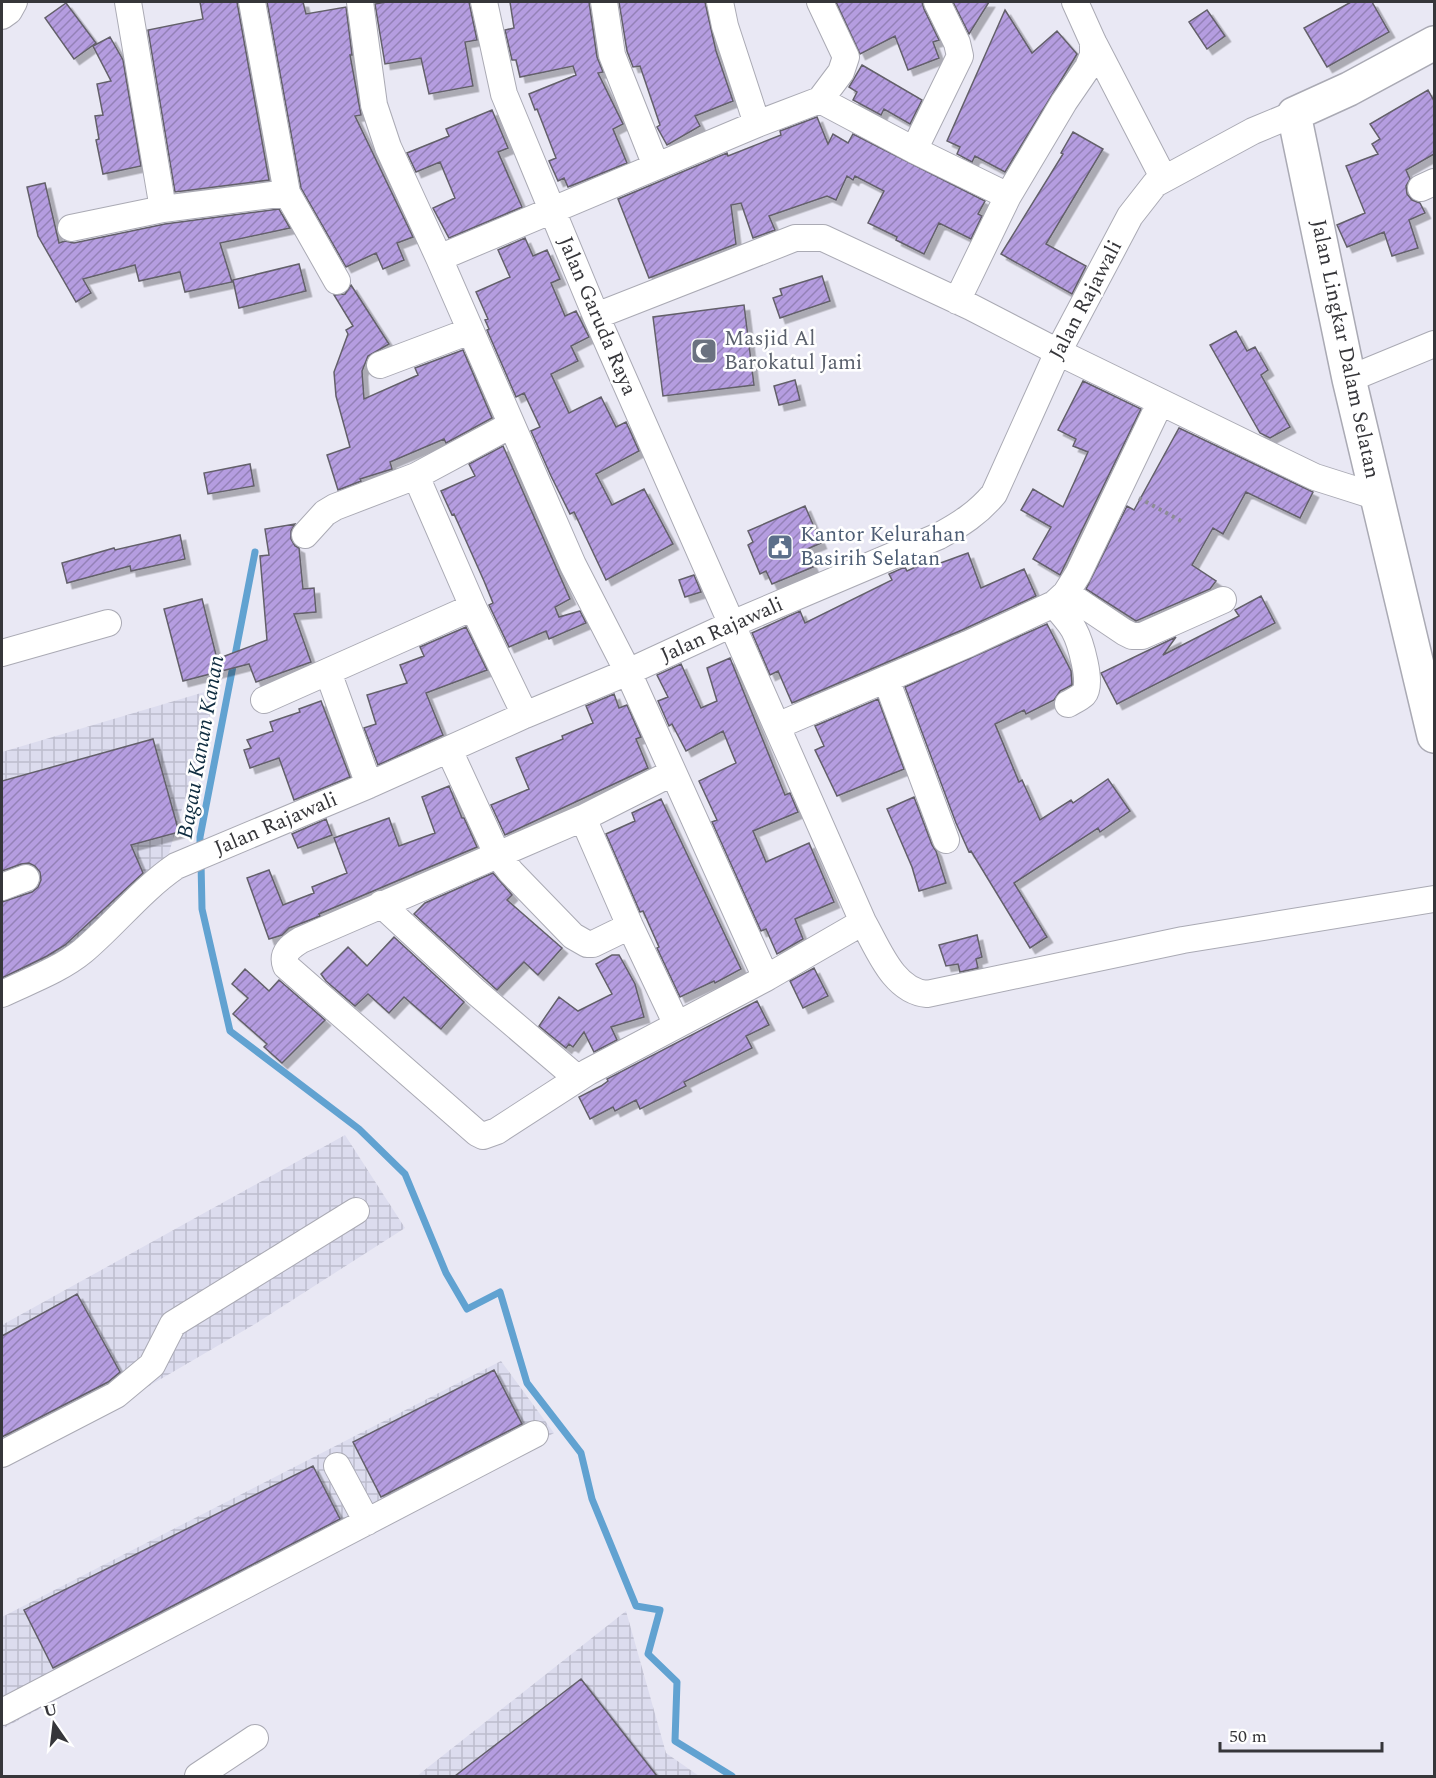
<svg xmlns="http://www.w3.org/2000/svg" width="1436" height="1778" font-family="Spectral,serif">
<defs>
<pattern id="industrial-grid" width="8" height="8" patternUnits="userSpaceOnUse" patternTransform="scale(1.5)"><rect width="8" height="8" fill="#dcdcee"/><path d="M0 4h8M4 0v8" fill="none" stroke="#bdbdcd"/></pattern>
<pattern id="building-hatch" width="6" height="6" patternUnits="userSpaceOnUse" patternTransform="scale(1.5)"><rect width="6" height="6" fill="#b59de0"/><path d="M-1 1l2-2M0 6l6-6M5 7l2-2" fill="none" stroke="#9481b7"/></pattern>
<filter id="shadow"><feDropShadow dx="5.5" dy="5.5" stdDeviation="0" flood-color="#0004"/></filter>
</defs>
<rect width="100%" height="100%" fill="#e9e8f4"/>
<path fill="url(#industrial-grid)" d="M218,688l-50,168 -102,97 -64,29v-230z
M345,1135l60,93 -150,96 -125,73 -128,69v-141z
M501,1361l53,72 -552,296v-112z
M626,1611l40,142 33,23h-282z"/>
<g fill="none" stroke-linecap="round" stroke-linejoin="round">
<path stroke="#61a2d1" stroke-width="7" d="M200,851v-14l55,-285
M201,862l1,47 28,122 129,98 46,45 41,99 21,36 33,-17 27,91 54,70 11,46 44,107 24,4 -12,44 29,28 -2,59 57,35"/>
</g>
<path fill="url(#building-hatch)" stroke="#63606a" stroke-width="1.5" filter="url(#shadow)" d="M200,2h37l32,178 -94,12 -27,-162 55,-11z
M267,2h36l3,12 40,-7 6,48h-2l11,60 -6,1 58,121 -16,6 7,17 -21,9 -7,-16 -30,14 -45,-79z
M386,2h83l8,38 -12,2 8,44 -44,8 -8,-36 -36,6 -10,-60z
M510,2h79l8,55 6,15 -5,1 25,51 -10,5 14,34 -59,24 -4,-9 -6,3 -9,-20 7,-3 -19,-49 -2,1 -6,-16 47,-19 -3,-9 -53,11 -4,-17h-4l-7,-30 9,-2z
M619,2h86l11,49 17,50 -38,15 5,10 -33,19 -10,-18 3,-2 -20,-59 -7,1 -6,-16z
M836,2h86l2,7 15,31 -6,2 6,16 -31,12 -13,-34 -35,18z
M953,2h36l-20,32z
M1351,2h21l17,30 -62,35 -23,-39z
M66,3l30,40 -22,16 -29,-41z
M1005,10l27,43 25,-22 20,23 -72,118 -30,-16 -3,6 -15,-8 3,-7 -13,-6z
M1207,10l18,26 -18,13 -18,-27z
M110,37l13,23 18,106 -38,8 -7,-34 3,-1 -4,-23 8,-1 -6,-31 14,-3 -18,-35z
M862,65l60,35 -12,24 -26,-15 -3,6 -28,-15 4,-8 -8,-5z
M1428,90l6,11v53l-28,16 4,9 -4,7 1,8 5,6 8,3 5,10 -16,7 9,28 -26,8 -8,-24 -37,15 -10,-22 28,-12 -19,-47 32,-12 -6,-10 8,-5 -10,-15z
M492,110l16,38 -10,4 24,55 -73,31 -16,-30 22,-10 -15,-36 -24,10 -9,-19 42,-17 -3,-7z
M817,117l11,27 5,-10 15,9 5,-9 132,67 -7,13 4,2 -11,23 -32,-16 -15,31 -28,-14 1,-3 -29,-14 16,-32 -29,-15 -2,4 -6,-4 -11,24 -9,-4 -58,20 6,14 -22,8 -12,-35 -10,2 5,39 -87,34 -31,-79 109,-46 1,3 53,-21 -1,-4z
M1073,132l30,17 -57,95 40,22 -14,28 -71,-40 62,-100 -2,-1z
M45,183l14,60 6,-2 9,2 91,-19 114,-15 11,19 -70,15 12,39 -47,10 -5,-20 -41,9 -4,-16 -52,14 8,14 -15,9 -38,-66 -11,-49z
M525,238l8,18 14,-6 13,29 -9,4 14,33 11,-5 13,26 -18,9 7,15 -27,13 18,39 32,-16 15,30 10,-5 13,29 -43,23 16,31 32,-16 29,55 -67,36 -32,-68 -4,2 -19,-38 -20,-45 9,-4 -16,-34 -8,4 -29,-67 2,-1 -4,-9 3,-1 -12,-27 34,-15 -12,-27z
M299,264l7,27 -67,17 -6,-28z
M822,276l8,25 -50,17 -7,-20 9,-3 -2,-6z
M351,285l38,59 -21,12 -6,15 2,28 54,-24 -3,-7 48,-18 29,68 -46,25 -2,-4 -54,23 2,7 -32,10 1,2 -23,9 -11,-35 23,-8 -14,-51 -2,-24 14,-38 -2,-4 7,-4 -19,-31 11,-1z
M744,305l10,80 -91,11 -10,-79z
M1236,331l11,20 8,-4 13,23 -7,5 29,52 -20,11 -10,-5 -50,-88z
M795,380l5,20 -21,5 -5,-19z
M1083,381l58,28 -81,166 -27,-16 18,-32 -30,-17 12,-21 30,18 25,-55 -15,-6 3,-7 -18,-9z
M1179,428l134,64 -13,26 -54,-26 -23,42 -10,-6 -21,37 24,16 -6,8 -74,32 -50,-32 41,-83 7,4z
M503,446l67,153 -15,8 4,10 21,-6 6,12 -37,16 -3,-8 -37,16 -20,-42 4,-2 -9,-22 -30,-67 -2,1 -11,-24 34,-15 -6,-12z
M250,464l4,22 -46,8 -4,-21z
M805,506l16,37 -16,7 8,17 -41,17 -6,-13 -6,3 -12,-29 5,-3 -5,-11z
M295,524l-4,7v8l4,7 4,2 4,41 11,-1 2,24 -22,2 17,48 -55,20 -7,-18 -66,17 -19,-72 38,-10 15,60 50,-19 -7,-84 9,-1 -4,-26z
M180,535l5,24 -54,12 -1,-5 -63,17 -5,-20 52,-15 1,2z
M968,553l13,35 43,-19 12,27 -74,34 -170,73 -14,-32 -8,4 -18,-42 48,-22 5,12 87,-43 -3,-6 16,-7 2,4 26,-12 2,6z
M694,575l7,17 -16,5 -6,-17z
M1261,596l14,27 -158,81 -16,-31 75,-36 -13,18 76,-39 -4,-6z
M1047,624l24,47 1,14 -12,6 -6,9 -28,14 -2,-4 -29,14 24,58 3,-2 18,40 31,-20 2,3 35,-24 22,32 -30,21 -2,-4 -84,55 33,54 -17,11 -59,-97 -2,1 -13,-29 -51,-136z
M466,627l21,43 -61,23 17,42 -65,30 -14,-37 12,-4 -9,-29 40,-12 -7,-18 24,-9 -4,-9z
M730,658l55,137 5,-2 8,19 -45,19 13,31 43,-19 25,59 -39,17 8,20 -26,15 -11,-25 -5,2 -49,-109 5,-2 -18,-39 37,-18 -13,-32 -37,20 -14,-27 -3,2 -11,-25 10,-4 -11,-22 24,-11 20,44 16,-7 -10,-33z
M614,694l5,14 8,-3 14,32 -5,2 12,29 -143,67 -14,-30 38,-16 -13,-31 47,-19 -1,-3 31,-13 -7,-17z
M878,699l26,70 -67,27 -22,-46 9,-4 -9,-20z
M321,701l29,76 -56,23 -15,-42 -29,10 -6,-18 7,-2 -4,-8 26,-9 -3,-9 30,-10 -1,-3z
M153,739l26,93 -48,13 12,28 -78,72 -18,11 -45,22v-76l30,-10 6,-5 3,-7 -1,-8 -5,-6 -6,-3 -8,1 -19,7v-90z
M449,786l13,32h2l13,29 -158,67 1,2 -31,12 -7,7 -13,4 -22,-61 22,-8 14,35 31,-12 -2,-6 35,-14 -13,-35 55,-20 10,28 36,-13 -13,-36z
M914,797l18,48 4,6 10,32 -27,8 -7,-24 -25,-58z
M661,799l80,170 -26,14 -1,-2 -34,16 -23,-49 2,-1 -16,-36 -3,1 -34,-78 29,-13 -3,-8z
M326,819l6,16 -34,13 -6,-14z
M493,873l19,22 -5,5 55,48 -24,27 -14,-13 -27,28 -83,-76 11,-11z
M977,935l5,22 -6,2 2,9 -18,4 -2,-8 -12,2 -7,-21z
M394,937l70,65 -23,27 -37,-32 -15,16 -21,-19 -13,12 -29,-25 -5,-7 27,-27 19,19z
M612,955h7l16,29 9,33 -33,10 6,13 -23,12 -10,-20 -11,15 -4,-3 -3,4 -27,-22 20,-29 19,14 34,-17 -16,-30z
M814,968l14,28 -25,12 -13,-27z
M245,969l24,22 10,-11 46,40 -43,43 -18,-16 3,-3 -34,-30 15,-16 -16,-14z
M757,1001l12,24 -23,11 6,12 -68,34 2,4 -46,23 -4,-9 -21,11 -2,-4 -23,12 -11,-22 22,-11 7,-5 -1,-2z
M77,1294l43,78 -12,10 -106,55v-101z
M494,1370l28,54 -141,73 -28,-55z
M313,1466l27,53 -287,149 -29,-58z
M581,1679l76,97h-202z"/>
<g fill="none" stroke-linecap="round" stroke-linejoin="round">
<g stroke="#aaaab4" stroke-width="28">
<path id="minor" d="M128,2l35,207
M252,2l35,191 50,88
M360,2l14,103 14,42 51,111 134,307 55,107 138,306
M484,2l20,92 92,222 267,606c15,26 30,69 64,72l256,-54 251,-41
M604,2l8,53 44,111
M720,2l5,24 32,98
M1075,2l18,40 71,137
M2,16l7,-5 5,-9
M820,100l94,50 94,46
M914,150l46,-94 -3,-13 -20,-41
M1421,188l13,-6
M71,228l92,-19 124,-16
M439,258l318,-134 63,-24 21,-28 5,-15 -26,-55
M957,301l51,-105 56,-94 24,-35 5,-12v-13
M596,316l199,-78h28l148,69 87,45 230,112 27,13 63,20
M380,365l90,-34
M1349,379l85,-35
M416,476l57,131 52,108
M305,535l20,-22 10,-6 81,-31 95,-51
M1066,593l58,39 8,4h10l81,-36
M1054,604c6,8 15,17 20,26 6,11 19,54 10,64 -4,4 -11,7 -16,10
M2,653l106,-30
M328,672l41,113
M886,679l60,161
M264,700l209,-93
M777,726l191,-82 86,-40 12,-11 12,-19 82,-171
M449,750l48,104 14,18 62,64 14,8h6l37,-18
M672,773l-89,45 -282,122c-10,6 -20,13 -15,26l191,167 6,3 14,-5 91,-59 178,-94 97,-56
M583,818l47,108 47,99
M2,887l24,-9
M381,904l95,88 101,86
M2,994c27,-13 58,-24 81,-43 32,-27 58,-61 93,-85l193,-81 156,-70 103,-43 104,-48 207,-88c22,-12 39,-23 55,-42l64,-142 72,-136 25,-32 98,-53 41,-17
M2,1454l114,-59 36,-30 21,-41 183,-113
M337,1466l30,56
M2,1712l533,-278
M198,1776l57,-38"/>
</g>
<g stroke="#aaaab4" stroke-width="36">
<path id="major" d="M1434,43l-85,46 -55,25 55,265 85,357"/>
</g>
<path stroke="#8d8d95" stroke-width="4" stroke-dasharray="3 4.5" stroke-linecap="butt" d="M1139,498l44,24"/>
<use href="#minor" stroke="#fff" stroke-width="26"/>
<use href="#major" stroke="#fff" stroke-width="33"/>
</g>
<defs>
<g id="mosque-square" transform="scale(1.35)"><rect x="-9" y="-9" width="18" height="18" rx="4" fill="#6b7280" stroke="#fff"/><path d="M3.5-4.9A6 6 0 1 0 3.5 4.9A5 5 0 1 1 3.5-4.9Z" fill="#fff"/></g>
<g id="civic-square" transform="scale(1.35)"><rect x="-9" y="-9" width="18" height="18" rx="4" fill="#5c6f8a" stroke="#fff"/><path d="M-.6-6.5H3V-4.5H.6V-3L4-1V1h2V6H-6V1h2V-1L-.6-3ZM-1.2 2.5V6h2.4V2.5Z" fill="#fff"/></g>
</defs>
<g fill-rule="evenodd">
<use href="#mosque-square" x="704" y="351"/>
<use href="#civic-square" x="780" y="547"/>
</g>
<g text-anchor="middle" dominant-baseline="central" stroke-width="5" stroke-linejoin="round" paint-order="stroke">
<g font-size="21" fill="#36363a" stroke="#fff">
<text transform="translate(1086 300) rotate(-62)">Jalan Rajawali</text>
<text transform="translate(597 316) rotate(67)">Jalan Garuda Raya</text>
<text transform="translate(1345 349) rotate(78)">Jalan Lingkar Dalam Selatan</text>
<text transform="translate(722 630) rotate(-24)">Jalan Rajawali</text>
<text transform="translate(276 824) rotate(-23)">Jalan Rajawali</text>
</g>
<g font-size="21" fill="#5b616d" stroke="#fff" text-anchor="start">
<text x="724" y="339">Masjid Al<tspan x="724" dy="24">Barokatul Jami</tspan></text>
</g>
<g font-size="21" fill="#4e5e75" stroke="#fff" text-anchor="start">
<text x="800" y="535">Kantor Kelurahan<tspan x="800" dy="24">Basirih Selatan</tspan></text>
</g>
<g font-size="22" font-style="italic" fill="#0f2c40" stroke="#fff">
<text transform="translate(201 747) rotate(-80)">Bagau Kanan Kanan</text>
</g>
</g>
<rect width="1436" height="1778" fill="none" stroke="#36363a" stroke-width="6"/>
<g transform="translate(54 1724) rotate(346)" stroke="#ffffff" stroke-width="4.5" paint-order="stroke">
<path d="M0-4.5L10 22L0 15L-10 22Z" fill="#36363a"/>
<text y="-9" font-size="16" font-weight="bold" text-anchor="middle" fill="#36363a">U</text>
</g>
<path d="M1220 1742v9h162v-9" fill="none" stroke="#36363a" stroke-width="3"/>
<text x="1229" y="1742" font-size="18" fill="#36363a" stroke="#ffffff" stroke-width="4.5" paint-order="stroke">50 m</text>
</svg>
